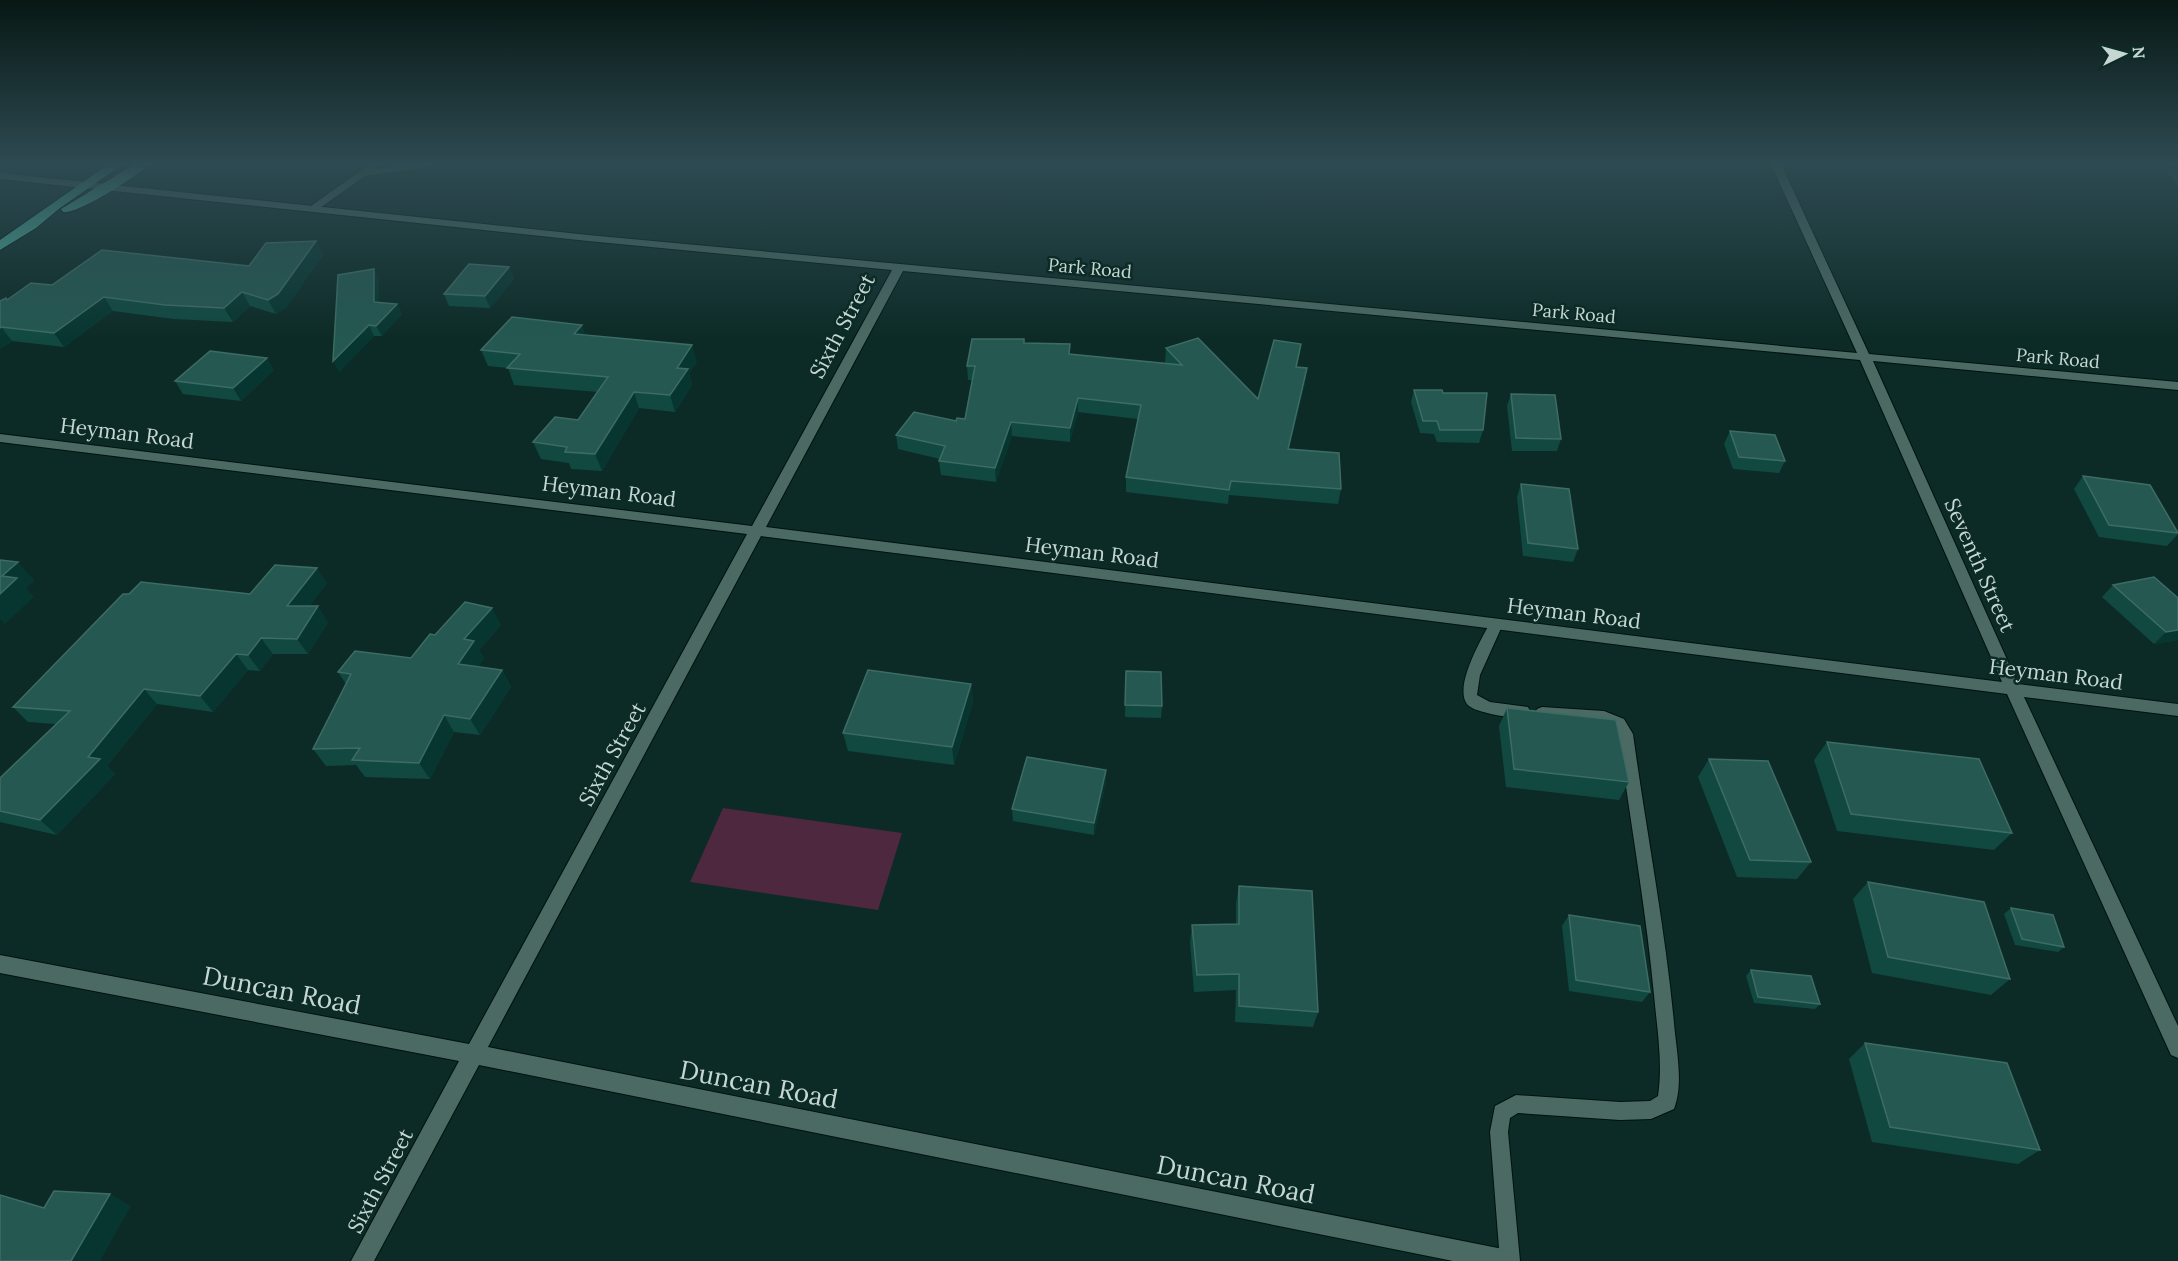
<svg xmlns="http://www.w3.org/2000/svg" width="2178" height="1261" font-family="Lora,serif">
<rect width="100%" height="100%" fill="#0c2b26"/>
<path fill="#4d283e" d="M723,808l179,25 -24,77 -188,-28z"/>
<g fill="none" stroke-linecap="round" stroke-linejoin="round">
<g stroke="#00120f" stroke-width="2">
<path id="lane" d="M370,164h10l-5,5 35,-5h22l-4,3 -63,9 -48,34h-6v-4z
M1496,619l7,5 -23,51 -3,20 13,7 38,5 2,4 -2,4c-12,4 -29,1 -41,-2 -6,-2 -13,-3 -18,-7 -18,-16 13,-68 22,-85z
M1542,707l62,4 20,8 9,15c13,96 32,192 41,289 2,26 10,60 0,86l-23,10 -31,1 -102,-7 -8,5 -2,14 12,129h-20l-10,-129 5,-26 21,-11 104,7 30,-1 8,-5c5,-33 -1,-68 -4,-101 -8,-87 -24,-173 -35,-260 -14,-23 -58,-10 -82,-18l-2,-4 2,-4z"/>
</g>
<g stroke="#00120f" stroke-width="2">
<path id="street" d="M1771,164h10l88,190 309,28v8l-305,-29 145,323 160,20v12l-154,-19 154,329v32l-7,-3 -164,-361 -1246,-158 -273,511 1020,203 8,3 3,8h-66l-974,-196 -105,196h-23l108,-200 -459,-88v-18l469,89 278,-510 -747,-92v-8l752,92 140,-256 -304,-29 -588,-62v-6l588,62 1269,118zM903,271l957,89 142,322 -1236,-155z"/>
</g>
<g stroke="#00120f" stroke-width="2">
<path id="highway" d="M109,164h14l-63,44 -24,20 -36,22v-10z
M135,164h14c-11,12 -72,51 -86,48l-2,-3z"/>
</g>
<use href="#lane" fill="#4b6a63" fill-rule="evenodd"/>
<use href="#street" fill="#4b6a63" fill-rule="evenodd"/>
<use href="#highway" fill="#49ab99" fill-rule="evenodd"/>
</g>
<path fill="#114941" d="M2170,164h8v23l-12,-18z
M316,241l7,14 -37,53 -10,6 -26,-8 -17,16 -59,-3 -61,-8 -49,36 -52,-6 -12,8v-48l7,-1 45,-15 197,-19z
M509,267l5,12 -24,29 -41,-2 -5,-12z
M379,279v23l18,2 5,10 -20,22h-8l-35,36z
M585,336l112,26 -8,11 3,12 -17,27 -36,-4 -37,63 -31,-2 -2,-6 -28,-4 -8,-17 45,-22 20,-28 -84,-7 -6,-17 -20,-2 -7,-16z
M1024,339v4l46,11 97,10 -2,-2 1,-14 92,51 43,-55 -4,23 10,1 -2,15 -16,66 52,40 -3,15 -109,-9 -1,9 -102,-12v-15l12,-58 -60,-7 -8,30 -58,-6 -16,46 -55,-7 -2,-14 1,-2 -42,-10 -2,-14 69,-16 7,-39h-4l-1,-14z
M274,370l-33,31 -58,-7 -8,-13z
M1414,390l29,3 40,37 -4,13 -42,-1 -3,-8 -14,-1 -9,-31z
M1511,394l50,45 -4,12h-45l-5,-45z
M1730,431l55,30 -6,12 -46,-4 -9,-25z
M2083,476l95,58 -11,12 -68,-9 -25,-48z
M1521,484l57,65 -5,13 -50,-6 -6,-59z
M327,583l-18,23 19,16 -20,32h-35l-13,17 -12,-1 -35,42 -56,-8 -50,62 8,8 -58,61 -57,-13v-44l56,-54 -28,-2 -15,-15 116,-113h121z
M2113,585l65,55 -24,4 -52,-47z
M501,625l-22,25 5,8 -6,9 24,3 9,17 -31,48 -26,-3 -24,47 -65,-2 -9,-12 -30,1 -13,-17 33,-65 -8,-12 73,-14 24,-23z
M1126,671l36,35 -1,12 -36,-1z
M971,684l2,18 -19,63 -106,-14 -5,-18z
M1507,708l122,74 -10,18 -113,-13 -7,-61z
M1827,742l185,91 -18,17 -157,-19 -23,-71z
M1709,759l102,103 -14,17 -60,-2 -39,-100z
M1106,770v12l-12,53 -81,-14 -1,-12z
M1868,882l142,97 -19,16 -119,-22 -19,-74z
M1239,886l79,126 -5,15 -78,-5 1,-32 -42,2 -4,-50 2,-17 44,-1v-21z
M2011,908l53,39 -6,5 -43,-7 -11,-31z
M1569,915l81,77 -8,10 -73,-11 -7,-65z
M1751,970l69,34 -5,5 -61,-6 -8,-27z
M1865,1043l175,107 -22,14 -146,-22 -23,-83z"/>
<path fill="#073630" d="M316,241l7,14 -37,53 -10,6 -8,-14z
M509,267l5,12 -24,29 -5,-12z
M374,269l5,10v34l-5,-11z
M242,292l8,14 -17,16 -9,-14z
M104,297l9,14 -49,36 -10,-14z
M397,304l5,10 -20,22 -6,-10z
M369,325l5,11 -35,36 -6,-11z
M582,325l6,17 -14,-8z
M1,327l11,14 -12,8v-21z
M692,345l5,17 -8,11 3,12 -17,27 -5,-17 7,-27z
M267,358l7,12 -33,31 -8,-13z
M1307,368l-2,15 -19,81 2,-15z
M634,392l5,16 -37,63 -7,-17z
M1078,398v14l-8,30v-14z
M1011,422l1,14 -16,46 -1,-14z
M18,562l17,19 -9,7 8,9 -29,27 -5,-5v-25l2,-18z
M317,568l10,15 -29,39 -11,-16z
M318,606l10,16 -20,32 -11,-15z
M492,608l9,17 -22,25 5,8 -16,23 -10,-17 6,-25z
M2178,630v10l-24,4 12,-12z
M261,638l12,16 -13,17 -12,-16z
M236,654l12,16 -35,42 -13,-16z
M502,670l9,17 -31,48 -10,-16z
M971,684l2,18 -19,63 -2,-18z
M144,689l13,15 -50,62 8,8 -58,61 -17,-15 48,-63z
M444,715l10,17 -24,47 -11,-16z
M1106,770v12l-12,53v-12z
M110,1194l21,12 -31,55h-29z"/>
<path fill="#245851" stroke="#3e6c65" stroke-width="1.5" d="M316,241l-38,53 -10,6 -26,-8 -18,16 -59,-3 -61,-8 -50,36 -53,-6 -1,1v-27l6,-3 1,2 24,-17 21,2 50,-35 147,16 17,-23z
M469,264l40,3 -24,29 -41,-2z
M374,269v33l23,2 -21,22 -7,-1 -36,36 5,-86z
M512,317l70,8 -8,9 118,11 -15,23 11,1 -18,26 -36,-3 -39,62 -30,-2 2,-5 -34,-5 22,-25 23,3 30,-43 -101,-9 13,-14 -39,-4z
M1198,338l60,61 16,-59 27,4 -5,23 11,1 -19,81 51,4 2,36 -110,-8 -2,9 -103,-13 15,-72 -63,-7 -8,30 -59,-6 -16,46 -56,-7 6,-15 -49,-11 18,-23 42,9 1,-3 8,1 10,-53h-8l5,-27h52v4l46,1 -1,10 113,11 -16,-17z
M210,351l57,7 -34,30 -58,-7z
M1414,390h28l1,3h44l-4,37h-43l-3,-9h-14z
M1511,394l44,1 6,44 -45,-1z
M1730,431l45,4 10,26 -46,-4z
M2083,476l67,9 28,48 -69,-8z
M1521,484l48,5 9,60 -50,-6z
M0,560l18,2 -16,14 15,2 -17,16z
M275,565l42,3 -30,38h31l-21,33 -36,-1 -13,17 -12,-1 -36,42 -56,-7 -56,68 12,2 -60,61 -40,-9v-33l70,-67 -57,-4 110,-113h6l12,-12 109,12z
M2154,577l24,21v32l-12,2 -53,-47z
M465,602l27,6 -28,31 10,2 -16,23 44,6 -32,49 -26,-4 -25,48 -67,-3 8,-12 -47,1 38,-75 -13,-2 17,-21 56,7 19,-24 5,1z
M868,670l103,14 -19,63 -109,-14z
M1126,671l35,1 1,34 -37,-1z
M1507,708l109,12 13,62 -115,-13z
M1827,742l152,17 33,74 -161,-19z
M1027,757l79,13 -12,53 -82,-14z
M1709,759l59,2 43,101 -61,-2z
M1868,882l116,20 26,77 -122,-22z
M1239,886l73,5 6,121 -79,-6v-32l-42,1 -5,-50 47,-1z
M2011,908l42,7 11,32 -42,-8z
M1569,915l71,11 10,66 -74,-12z
M1751,970l60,6 9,28 -62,-7z
M1865,1043l142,20 33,87 -150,-23z
M54,1191l56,3 -39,67h-71v-66l44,13z"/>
<linearGradient id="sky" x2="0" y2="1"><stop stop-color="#071815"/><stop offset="0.48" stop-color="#2e4a52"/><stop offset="1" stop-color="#2e4a52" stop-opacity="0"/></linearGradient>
<rect width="2178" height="340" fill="url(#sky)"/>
<g text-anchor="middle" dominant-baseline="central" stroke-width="5" stroke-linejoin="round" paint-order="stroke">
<g font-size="18" fill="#c6d7d3" stroke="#0c2b26">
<text transform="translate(1090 268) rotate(5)">Park Road</text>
<text transform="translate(1574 313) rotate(5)">Park Road</text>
<text transform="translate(2058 358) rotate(5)">Park Road</text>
</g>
<g font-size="21" fill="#c6d7d3" stroke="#0c2b26">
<text transform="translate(842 326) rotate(-62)">Sixth Street</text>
<text transform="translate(127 433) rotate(7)">Heyman Road</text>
<text transform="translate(609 491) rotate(7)">Heyman Road</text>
<text transform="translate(1092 552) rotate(7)">Heyman Road</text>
<text transform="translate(1980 565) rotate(66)">Seventh Street</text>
<text transform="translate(1574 613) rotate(7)">Heyman Road</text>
<text transform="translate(2056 674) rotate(7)">Heyman Road</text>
<text transform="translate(612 754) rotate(-61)">Sixth Street</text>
<text transform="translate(380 1181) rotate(-62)">Sixth Street</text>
</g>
<g font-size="26" fill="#c6d7d3" stroke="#0c2b26">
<text transform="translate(282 990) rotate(11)">Duncan Road</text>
<text transform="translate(759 1084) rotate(11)">Duncan Road</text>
<text transform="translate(1236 1179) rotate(11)">Duncan Road</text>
</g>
</g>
<g transform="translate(2124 54) rotate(85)" stroke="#0c2b26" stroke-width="4.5" paint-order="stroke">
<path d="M0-4.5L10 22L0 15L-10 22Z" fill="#c6d7d3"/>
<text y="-9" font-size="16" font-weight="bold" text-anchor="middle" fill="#c6d7d3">N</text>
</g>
</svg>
